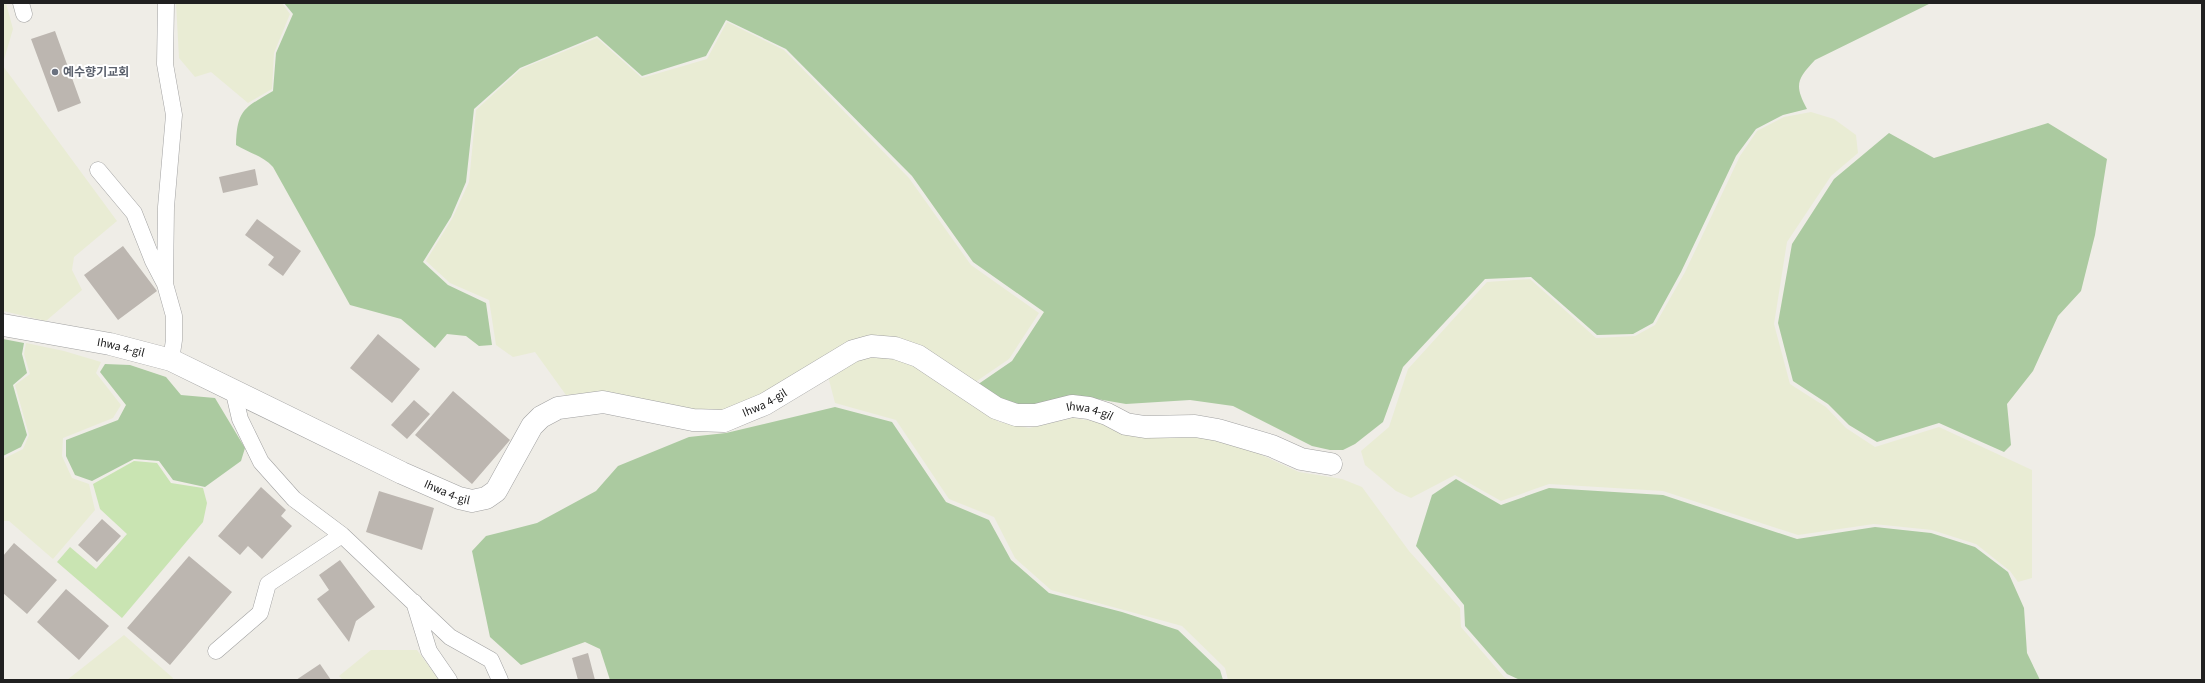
<svg xmlns="http://www.w3.org/2000/svg" width="2205" height="683" font-family="'Source Sans 3','Noto Sans KR',sans-serif">
<rect width="100%" height="100%" fill="#efede7"/>
<path fill="#e9ecd4" d="M3,3h3l7,26 -10,34z
M176,3h106l8,11 -16,39 -2,36 -24,14 -37,-31 -16,5 -16,-19z
M727,22l57,28 125,128 62,87 68,48 -30,46 -35,24 -79,-43 -175,73 -30,-1 -84,-21 -40,4 -31,-43 -22,5 -17,-12 -7,-45 -39,-17 -24,-22 27,-44 16,-35 7,-72 45,-41 76,-31 45,40 65,-19z
M3,66l114,155 -43,36 -2,13 10,20 -36,31 -43,-10z
M1811,112l23,7 22,16 2,18 -27,23 -44,66 -13,82 16,60 36,23 20,21 29,19 64,-20 93,43v108l-14,4 -8,-11 -34,-27 -44,-14 -58,-6 -76,11 -135,-44 -114,-7 -48,17 -46,-26 -44,23 -15,-7 -31,-26 -4,-14 28,-24 19,-58 79,-87 43,-3 66,59 39,-2 20,-11 30,-53 55,-116 17,-25 27,-14z
M26,343l38,8 37,11 -5,11 25,32 -8,13 -50,20 -1,18 10,22 17,6 6,26 -42,49 -44,-38h-6v-62l20,-10 6,-14 -14,-50 15,-11 -6,-20z
M885,356l30,9 46,30 38,27 30,6 44,-10 130,19 54,16 42,19 43,7 20,8 47,64 51,57 1,19 43,50 6,3h-282l-3,-12 -43,-42 -131,-36 -36,-32 -21,-41 -45,-18 -53,-79 -61,-17 -7,-27 30,-17z
M124,635l49,43 -1,2h-105z
M371,650h46l22,30h-96l-4,-4z"/>
<path fill="#c9e4b2" d="M134,461l23,2 14,20 32,5 4,15 -4,19 -81,96 -65,-56 13,-15 26,22 31,-35 -27,-25 -7,-25z"/>
<path fill="#abcaa0" d="M284,3h1647l-116,57c-18,19 -21,25 -8,49l-24,6 -27,14 -20,27 -55,116 -28,51 -20,11 -36,1 -66,-58 -46,2 -82,88 -20,55 -28,22 -12,6h-13l-18,-4 -79,-40 -43,-6 -64,4 -29,-5 -79,7 -19,-7 -22,-14 35,-24 32,-49 -71,-50 -61,-86 -126,-127 -60,-29 -20,36 -64,20 -45,-40 -77,32 -46,41 -8,73 -15,35 -28,45 25,23 38,18 6,42 -13,1 -13,-10 -19,-2 -12,14 -34,-29 -51,-14 -77,-138c-10,-11 -24,-14 -37,-22 1,-35 8,-37 37,-54l3,-38 17,-39z
M2048,123l59,36 -12,76 -14,56 -23,25 -25,55 -26,33 4,41 -7,7 -65,-29 -62,19 -28,-17 -21,-21 -35,-23 -15,-58 14,-79 42,-65 55,-46 45,25z
M3,339l21,4 -2,11 5,19 -14,12 14,50 -6,12 -18,9z
M105,364l25,1 36,12 15,18 34,3 30,50 -4,13 -36,26 -32,-7 -14,-19 -25,-2 -42,22 -17,-6 -9,-19v-16l52,-20 8,-15 -26,-33z
M835,407l57,15 54,80 43,18 22,40 38,33 73,19 56,18 42,40 3,10h-613l-10,-31 -15,-7 -64,23 -31,-28 -18,-86 14,-15 51,-13 59,-32 22,-25 71,-29 37,-4z
M1456,479l45,26 48,-17 114,7 134,44 78,-12 56,6 44,14 33,25 16,36 3,45 13,27h-520l-13,-6 -42,-48 -1,-21 -48,-59 16,-51z"/>
<path fill="#bcb6b0" d="M55,31l26,72 -23,9 -27,-73z
M255,169l3,16 -35,8 -4,-16z
M257,219l44,32 -18,25 -15,-11 6,-8 -29,-22z
M123,246l34,45 -39,29 -34,-45z
M378,334l42,35 -28,34 -42,-35z
M453,391l57,49 -38,44 -57,-49z
M414,400l16,14 -23,25 -16,-14z
M261,487l25,23 -5,6 11,10 -30,33 -14,-13 -8,9 -22,-19z
M379,491l55,17 -12,42 -56,-18z
M102,519l19,17 -24,26 -19,-17z
M14,543l43,37 -30,34 -24,-21v-37z
M189,556l43,36 -62,73 -43,-37z
M340,560l35,47 -19,14 -7,21 -32,-43 12,-9 -10,-15z
M66,589l43,37 -30,34 -42,-38z
M588,653l7,27h-17l-6,-22z
M320,664l11,16h-35z"/>
<g fill="none" stroke-linecap="round" stroke-linejoin="round">
<g stroke="#a1a1a1" stroke-width="17">
<path id="lane" d="M21,3l3,11
M98,170l36,43 19,48 12,23 9,32v24l-3,20
M165,284l1,-77 8,-92 -9,-51 1,-61
M233,389l7,30 21,43 33,37 48,36 108,102 41,23 9,20
M414,602l15,49 20,29
M216,651l44,-38 8,-29 74,-49"/>
</g>
<g stroke="#a1a1a1" stroke-width="23">
<g id="street">
<path id="s1" d="M3,325l107,19 61,16 231,113 57,25 13,3 14,-3 10,-7 36,-65 9,-9 17,-9 45,-6 90,18 31,1 41,-17 88,-53 18,-5 24,2 23,8 78,52 20,7h20l36,-9 17,2 18,6 19,10 19,3 50,-1 23,4 54,16 29,13 30,5"/>
</g>
</g>
<use href="#lane" stroke="#fff" stroke-width="16"/>
<use href="#street" stroke="#fff" stroke-width="22"/>
</g>
<circle fill="#6b7280" stroke="#fff" stroke-width="1.5" cx="55" cy="72" r="4"/>
<g text-anchor="middle" dominant-baseline="central" stroke-width="4" stroke-linejoin="round" paint-order="stroke">
<g font-size="12" font-weight="bold" fill="#5b616d" stroke="#fff" text-anchor="start">
<text x="63" y="72">예수향기교회</text>
</g>
<g font-size="12" fill="#202020" stroke="#fff">
<text stroke="none"><textPath href="#s1" startOffset="120">Ihwa 4-gil</textPath></text>
<text stroke="none"><textPath href="#s1" startOffset="850">Ihwa 4-gil</textPath></text>
<text stroke="none"><textPath href="#s1" startOffset="1210">Ihwa 4-gil</textPath></text>
<text stroke="none"><textPath href="#s1" startOffset="478">Ihwa 4-gil</textPath></text>
</g>
</g>
<rect width="2205" height="683" fill="none" stroke="#202020" stroke-width="8"/>
</svg>
